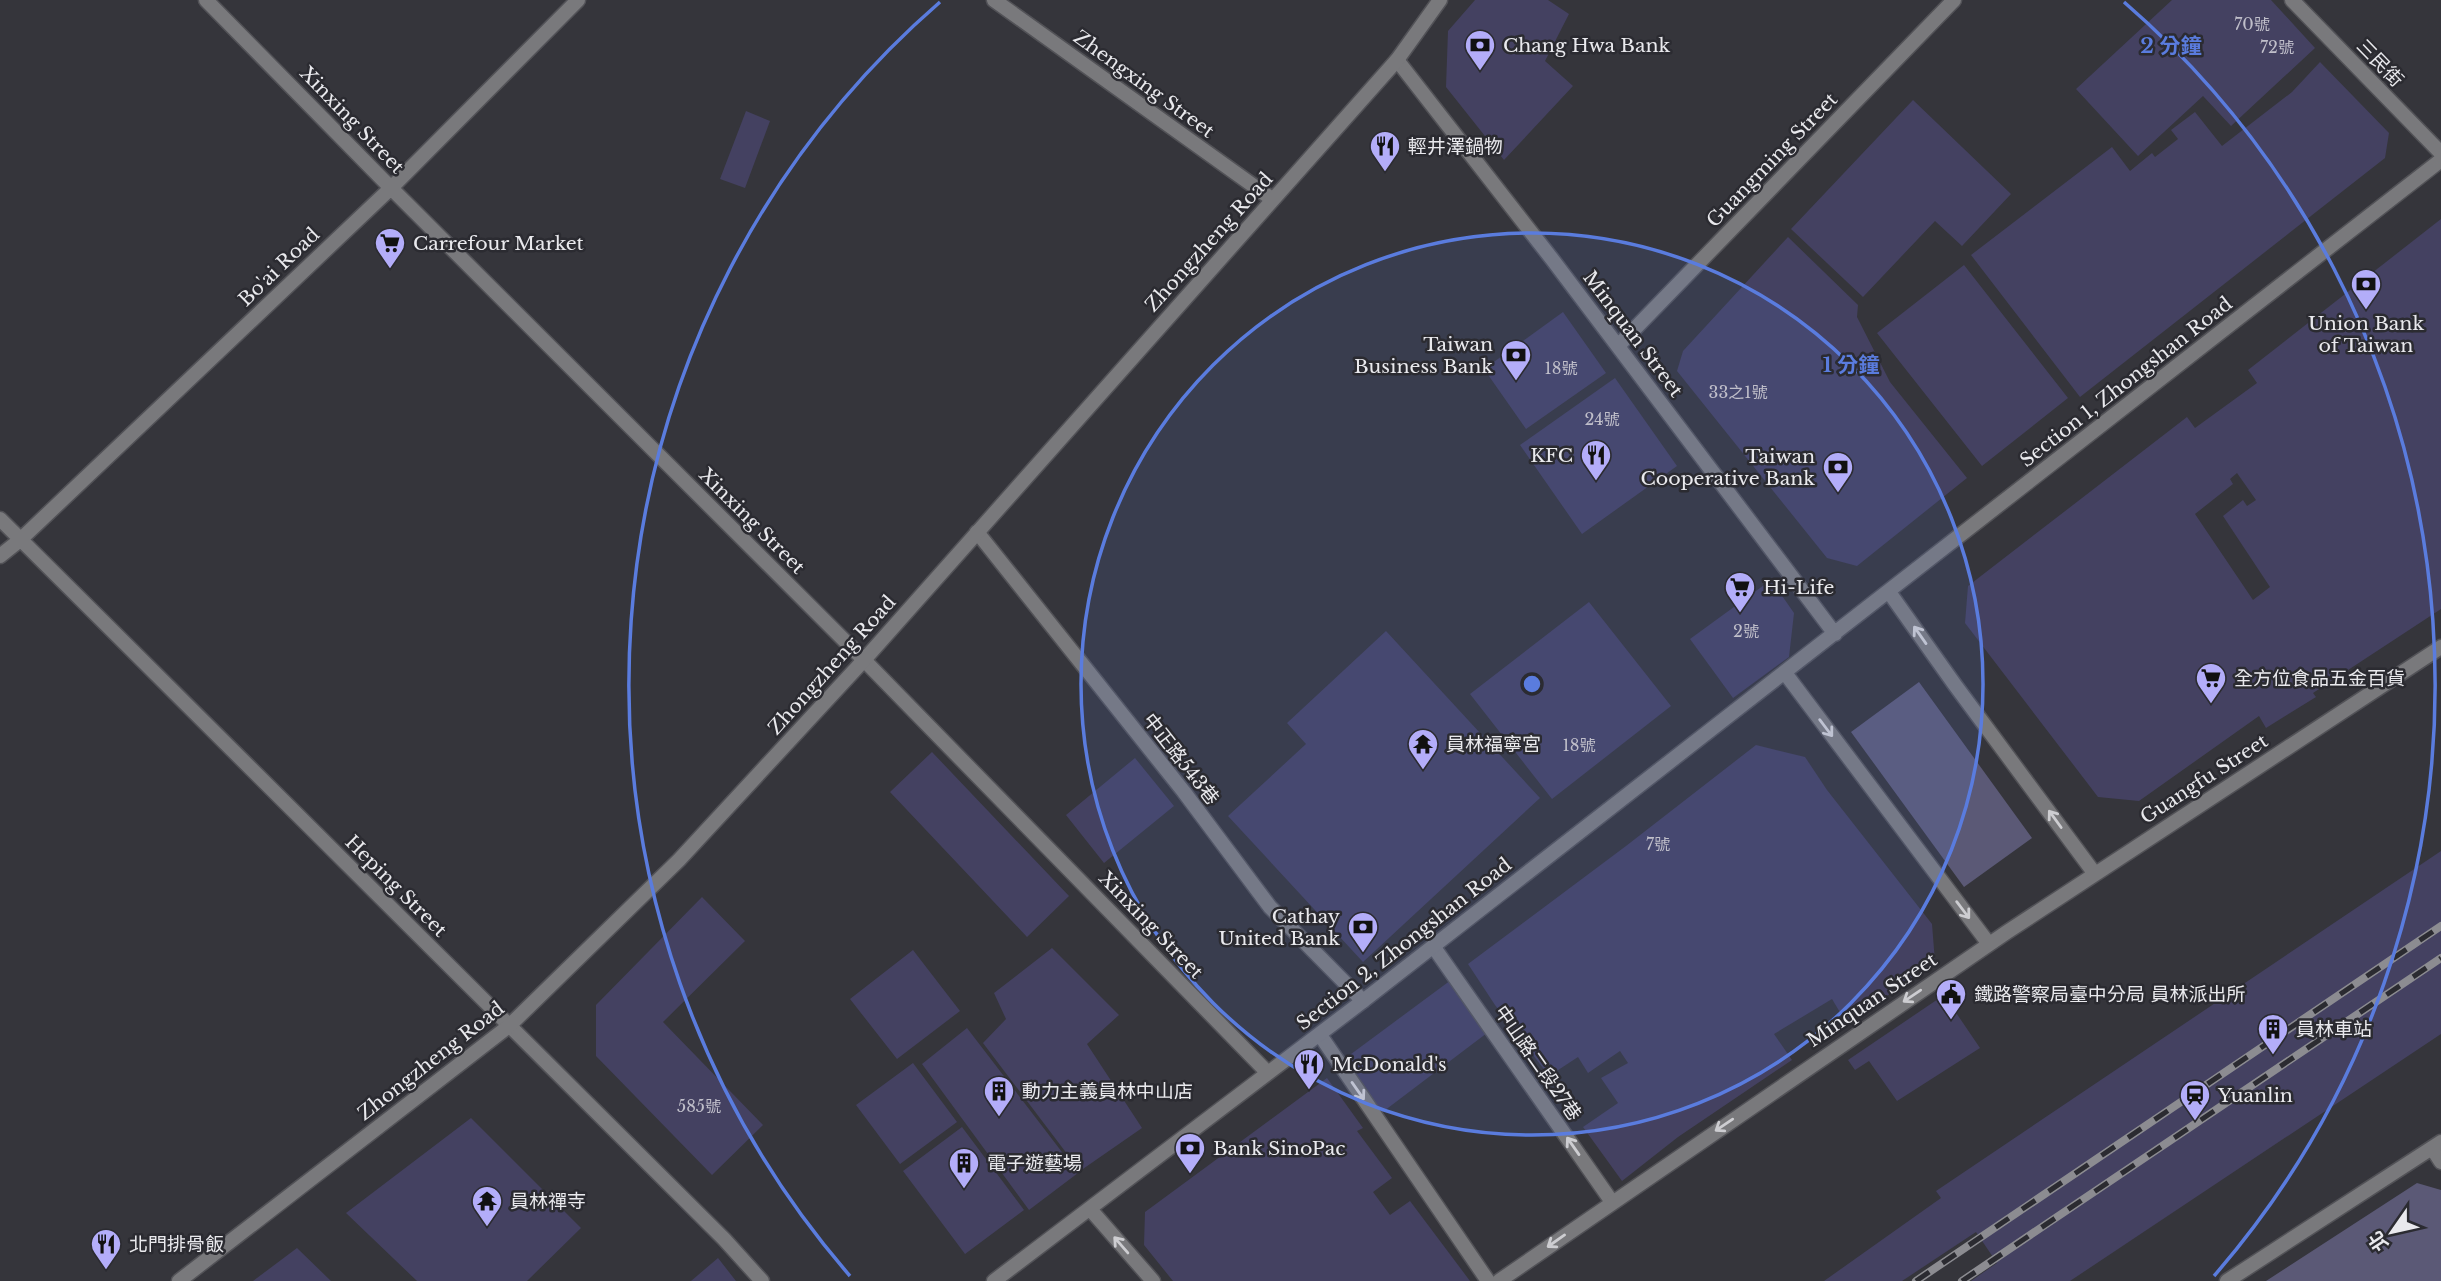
<svg xmlns="http://www.w3.org/2000/svg" width="2441" height="1281" font-family="'Libre Baskerville','Noto Sans TC',serif">
<rect width="100%" height="100%" fill="#35353b"/>
<path fill="#5b5976" d="M1919,682l113,156 -68,49 -113,-155z
M2417,1183l24,7v91h-175z"/>
<path fill="#444161" fill-rule="evenodd" d="M1475,0h73l21,14 -24,47 28,25 -69,74 -58,-73 2,-56z
M2172,0h99l44,48 -84,78 -28,-30 -65,60 -62,-67z
M2320,62l69,71 -4,25 -305,239 -109,-142 141,-108 18,24 22,-18 3,4 23,-18 -7,-9 24,-18 27,34 70,-54z
M1913,100l98,94 -49,52 -27,-25 -72,76 -72,-68z
M746,111l24,10 -25,67 -25,-9z
M2441,219v390l-128,84 3,4 -50,31 -7,-12 -120,85 -41,-4 -133,-174 3,-37 219,-169 8,11 62,-45 -9,-13zM2237,473l19,27 -9,6 -4,-6 -20,16 47,71 -17,13 -58,-86 38,-30 -3,-5z
M1788,237l70,68 -1,12 33,65 77,96 -110,88 -30,-8 -150,-187 6,-20z
M1964,265l104,133 -86,68 -105,-133z
M1563,312l43,61 -80,56 -42,-60z
M1615,378l62,88 -95,68 -62,-89z
M1771,580l23,33 -5,44 -56,41 -43,-59z
M1589,602l82,104 -119,93 -82,-105z
M1386,631l154,167 -177,164 -135,-146 78,-72 -19,-21z
M1756,745l49,12 22,33 105,134 3,38 -88,62 -15,-25 -58,35 18,26 -114,77 -56,44 -39,-54 35,-24 -17,-25 27,-15 -8,-12 -32,22 -10,-16 -29,19 -54,-71 -27,-41 158,-118z
M932,752l137,144 -42,41 -137,-145z
M1135,758l39,48 -70,57 -38,-48z
M2441,851v183l-371,247h-99l26,-18 -21,-31 -74,49h-78l117,-83 -5,-7z
M702,897l43,44 -82,81 100,103 -51,50 -116,-119v-51z
M1052,948l67,67 -32,29 55,84 -62,43 -97,-128 23,-24 -12,-26z
M913,950l47,61 -63,48 -47,-60z
M1451,980l36,53 -107,81 -37,-54z
M1944,995l36,53 -83,53 -28,-40 -14,9 -7,-10z
M967,1028l111,145 -49,37 -107,-146z
M913,1063l44,59 -57,42 -44,-59z
M1327,1078l36,50 -6,3 35,47 -19,14 17,23 20,-14 60,80h-297l-29,-36 1,-33z
M471,1118l110,110 -54,53h-110l-71,-68z
M962,1127l62,83 -59,44 -62,-83z
M297,1248l34,33h-78z
M718,1258l18,23h-45z"/>
<g fill="none" stroke-linecap="round" stroke-linejoin="round">
<g stroke="#525257" stroke-width="17">
<path id="service" d="M977,532l207,260 86,115 93,94
M1433,946l179,256
M1320,1035l168,246"/>
</g>
<g stroke="#525257" stroke-width="17">
<path id="minor" d="M206,0l185,188 473,472 404,413
M994,0l278,199
M2292,0l149,153
M1397,60l155,199 283,375
M1618,346l336,-346
M0,519l724,720 38,42
M0,556l20,-16 371,-352 187,-188
M1889,592l66,93 140,189
M1785,673l204,271
M2432,1148l9,14
M1090,1209l63,72
M994,1281l369,-280 1078,-841
M1499,1281l508,-349 434,-285
M2227,1281l214,-139"/>
</g>
<g stroke="#525257" stroke-width="17">
<path id="tertiary" d="M179,1281l330,-255 170,-166 185,-200 533,-600 43,-60"/>
</g>
<use href="#service" stroke="#79797c" stroke-width="14"/>
<use href="#minor" stroke="#79797c" stroke-width="14"/>
<use href="#tertiary" stroke="#79797c" stroke-width="14"/>
<g stroke="#8c8c91" stroke-width="8">
<path id="rail" d="M1916,1281l525,-355
M1962,1281l479,-323"/>
</g>
<use href="#rail" stroke="#2b2b31" stroke-width="5" stroke-dasharray="16" stroke-linecap="butt"/>
</g>
<defs><path id="oneway-shaft" d="M-6 0H5M1.5-3L5.5 0L1.5 3" fill="none" stroke-width="1.6" stroke-linecap="round" stroke-linejoin="round" transform="scale(1.75)"/></defs>
<g stroke="#cdcdd1">
<use href="#oneway-shaft" transform="translate(1920 635) rotate(-125)"/>
<use href="#oneway-shaft" transform="translate(1826 728) rotate(53)"/>
<use href="#oneway-shaft" transform="translate(2055 819) rotate(-126)"/>
<use href="#oneway-shaft" transform="translate(1963 910) rotate(53)"/>
<use href="#oneway-shaft" transform="translate(1912 996) rotate(146)"/>
<use href="#oneway-shaft" transform="translate(1358 1091) rotate(55)"/>
<use href="#oneway-shaft" transform="translate(1724 1125) rotate(146)"/>
<use href="#oneway-shaft" transform="translate(1573 1146) rotate(-125)"/>
<use href="#oneway-shaft" transform="translate(1556 1241) rotate(145)"/>
<use href="#oneway-shaft" transform="translate(1121 1245) rotate(-131)"/>
</g>
<circle cx="1532" cy="684" r="451" fill="#5a7cde" fill-opacity=".12"/>
<g fill="none" stroke="#5a7cde" stroke-width="3.5">
<circle cx="1532" cy="684" r="451"/>
<path d="M850 1276A903 903 0 0 1 940 2M2124 2A903 903 0 0 1 2214 1276"/>
</g>
<defs>
<g id="bank-pin" transform="scale(1.575)"><path d="M0 17L-7.5 6A9.5 9.5 0 1 1 7.5 6Z" fill="#b3adf9" stroke="#2b2b31"/><path d="M-6-4H6V4H-6ZM0-2.3a2.3 2.3 0 1 0 0 4.6a2.3 2.3 0 1 0 0-4.6Z" fill="#111"/></g>
<g id="restaurant-pin" transform="scale(1.575)"><path d="M0 17L-7.5 6A9.5 9.5 0 1 1 7.5 6Z" fill="#b3adf9" stroke="#2b2b31"/><path d="M-5-6h1v4h1v-4h1v4h1v-4h1v5L-1.5 .5V6h-2V.5L-5-1ZM5-6V6H3V1.5H1.5Q1.5-4 5-6Z" fill="#111"/></g>
<g id="supermarket-pin" transform="scale(1.575)"><path d="M0 17L-7.5 6A9.5 9.5 0 1 1 7.5 6Z" fill="#b3adf9" stroke="#2b2b31"/><path d="M-6-5.5h2.5l.6 2H6L4.5 2H-2.5L-4.4-4H-6ZM-1.5 3.2a1.3 1.3 0 1 0 .1 0ZM3 3.2a1.3 1.3 0 1 0 .1 0Z" fill="#111"/></g>
<g id="temple-pin" transform="scale(1.575)"><path d="M0 17L-7.5 6A9.5 9.5 0 1 1 7.5 6Z" fill="#b3adf9" stroke="#2b2b31"/><path d="M0-6L5-2H3V0L6.5 2.5H4V6H1.5V3h-3V6H-4V2.5H-6.5L-3 0V-2H-5Z" fill="#111"/></g>
<g id="civic-pin" transform="scale(1.575)"><path d="M0 17L-7.5 6A9.5 9.5 0 1 1 7.5 6Z" fill="#b3adf9" stroke="#2b2b31"/><path d="M-.6-6.5H3V-4.5H.6V-3L4-1V1h2V6H-6V1h2V-1L-.6-3ZM-1.2 2.5V6h2.4V2.5Z" fill="#111"/></g>
<g id="building-pin" transform="scale(1.575)"><path d="M0 17L-7.5 6A9.5 9.5 0 1 1 7.5 6Z" fill="#b3adf9" stroke="#2b2b31"/><path d="M-4-6H4V6H1V3H-1V6H-4ZM-2.5-4.3h1.7v1.8h-1.7ZM.8-4.3h1.7v1.8H.8ZM-2.5-1h1.7V.8h-1.7ZM.8-1h1.7V.8H.8Z" fill="#111"/></g>
<g id="station-pin" transform="scale(1.575)"><path d="M0 17L-7.5 6A9.5 9.5 0 1 1 7.5 6Z" fill="#b3adf9" stroke="#2b2b31"/><path d="M-3-6H3Q5-6 5-4V2Q5 4 3 4L4.5 6H3L1.5 4h-3L-3 6H-4.5L-3 4Q-5 4-5 2V-4Q-5-6-3-6ZM-3.5-4v3h7v-3ZM-3.5 1v1.5H-2V1ZM2 1v1.5H3.5V1Z" fill="#111"/></g>
</defs>
<g fill-rule="evenodd">
<use href="#bank-pin" x="1480" y="45"/>
<use href="#restaurant-pin" x="1385" y="146"/>
<use href="#supermarket-pin" x="390" y="243"/>
<use href="#bank-pin" x="2366" y="284"/>
<use href="#bank-pin" x="1516" y="355"/>
<use href="#restaurant-pin" x="1596" y="455"/>
<use href="#bank-pin" x="1838" y="467"/>
<use href="#supermarket-pin" x="1740" y="587"/>
<use href="#supermarket-pin" x="2211" y="678"/>
<use href="#temple-pin" x="1423" y="744"/>
<use href="#bank-pin" x="1363" y="927"/>
<use href="#civic-pin" x="1951" y="994"/>
<use href="#building-pin" x="2273" y="1029"/>
<use href="#restaurant-pin" x="1309" y="1064"/>
<use href="#building-pin" x="999" y="1091"/>
<use href="#station-pin" x="2195" y="1095"/>
<use href="#bank-pin" x="1190" y="1148"/>
<use href="#building-pin" x="964" y="1163"/>
<use href="#temple-pin" x="487" y="1201"/>
<use href="#restaurant-pin" x="106" y="1244"/>
</g>
<g text-anchor="middle" dominant-baseline="central" stroke-width="5" stroke-linejoin="round" paint-order="stroke">
<g font-size="16" fill="#c0bfca">
<text x="2252" y="24">70號</text>
<text x="2277" y="47">72號</text>
<text x="1561" y="368">18號</text>
<text x="1738" y="392">33之1號</text>
<text x="1602" y="419">24號</text>
<text x="1746" y="631">2號</text>
<text x="1579" y="745">18號</text>
<text x="1658" y="844">7號</text>
<text x="699" y="1106">585號</text>
</g>
<g font-size="19" fill="#e9e9ed" stroke="#2b2b31" text-anchor="start">
<text x="1503" y="45">Chang Hwa Bank</text>
<text x="1408" y="146">輕井澤鍋物</text>
<text x="413" y="243">Carrefour Market</text>
<text x="2366" y="323" text-anchor="middle">Union Bank<tspan x="2366" dy="22">of Taiwan</tspan></text>
<text x="1493" y="344" text-anchor="end">Taiwan<tspan x="1493" dy="22">Business Bank</tspan></text>
<text x="1573" y="455" text-anchor="end">KFC</text>
<text x="1815" y="456" text-anchor="end">Taiwan<tspan x="1815" dy="22">Cooperative Bank</tspan></text>
<text x="1763" y="587">Hi-Life</text>
<text x="2234" y="678">全方位食品五金百貨</text>
<text x="1446" y="744">員林福寧宮</text>
<text x="1340" y="916" text-anchor="end">Cathay<tspan x="1340" dy="22">United Bank</tspan></text>
<text x="1974" y="994">鐵路警察局臺中分局 員林派出所</text>
<text x="2296" y="1029">員林車站</text>
<text x="1332" y="1064">McDonald's</text>
<text x="1022" y="1091">動力主義員林中山店</text>
<text x="2218" y="1095">Yuanlin</text>
<text x="1213" y="1148">Bank SinoPac</text>
<text x="987" y="1163">電子遊藝場</text>
<text x="510" y="1201">員林禪寺</text>
<text x="129" y="1244">北門排骨飯</text>
</g>
<g font-size="19" fill="#e9e9ed" stroke="#2b2b31">
<text transform="translate(2380 63) rotate(46)">三民街</text>
<text transform="translate(1144 84) rotate(36)">Zhengxing Street</text>
<text transform="translate(352 120) rotate(46)">Xinxing Street</text>
<text transform="translate(1772 160) rotate(-46)">Guangming Street</text>
<text transform="translate(1209 242) rotate(-48)">Zhongzheng Road</text>
<text transform="translate(279 267) rotate(-44)">Bo'ai Road</text>
<text transform="translate(1633 334) rotate(53)">Minquan Street</text>
<text transform="translate(2126 382) rotate(-38)">Section 1, Zhongshan Road</text>
<text transform="translate(752 521) rotate(45)">Xinxing Street</text>
<text transform="translate(832 665) rotate(-48)">Zhongzheng Road</text>
<text transform="translate(1181 759) rotate(52)">中正路543巷</text>
<text transform="translate(2204 779) rotate(-33)">Guangfu Street</text>
<text transform="translate(396 886) rotate(45)">Heping Street</text>
<text transform="translate(1151 925) rotate(46)">Xinxing Street</text>
<text transform="translate(1404 944) rotate(-38)">Section 2, Zhongshan Road</text>
<text transform="translate(1872 1000) rotate(-34)">Minquan Street</text>
<text transform="translate(431 1061) rotate(-38)">Zhongzheng Road</text>
<text transform="translate(1538 1063) rotate(55)">中山路二段27巷</text>
</g>
</g>
<circle cx="1532" cy="684" r="10" fill="#5a7cde" stroke="#2b2b31" stroke-width="3.5"/>
<g font-size="21" text-anchor="middle" font-weight="bold" fill="#5a7cde" stroke="#2b2b31" stroke-width="5" stroke-linejoin="round" paint-order="stroke">
<text x="2171" y="53">2 分鐘</text>
<text x="1851" y="372">1 分鐘</text>
</g>
<g transform="translate(2392 1232) rotate(236)" stroke="#2b2b31" stroke-width="5" paint-order="stroke">
<path d="M0-5L12 26L0 18L-12 26Z" fill="#e9e9ed"/>
<text y="-10" font-size="19" font-weight="bold" text-anchor="middle" fill="#e9e9ed">北</text>
</g>
</svg>
